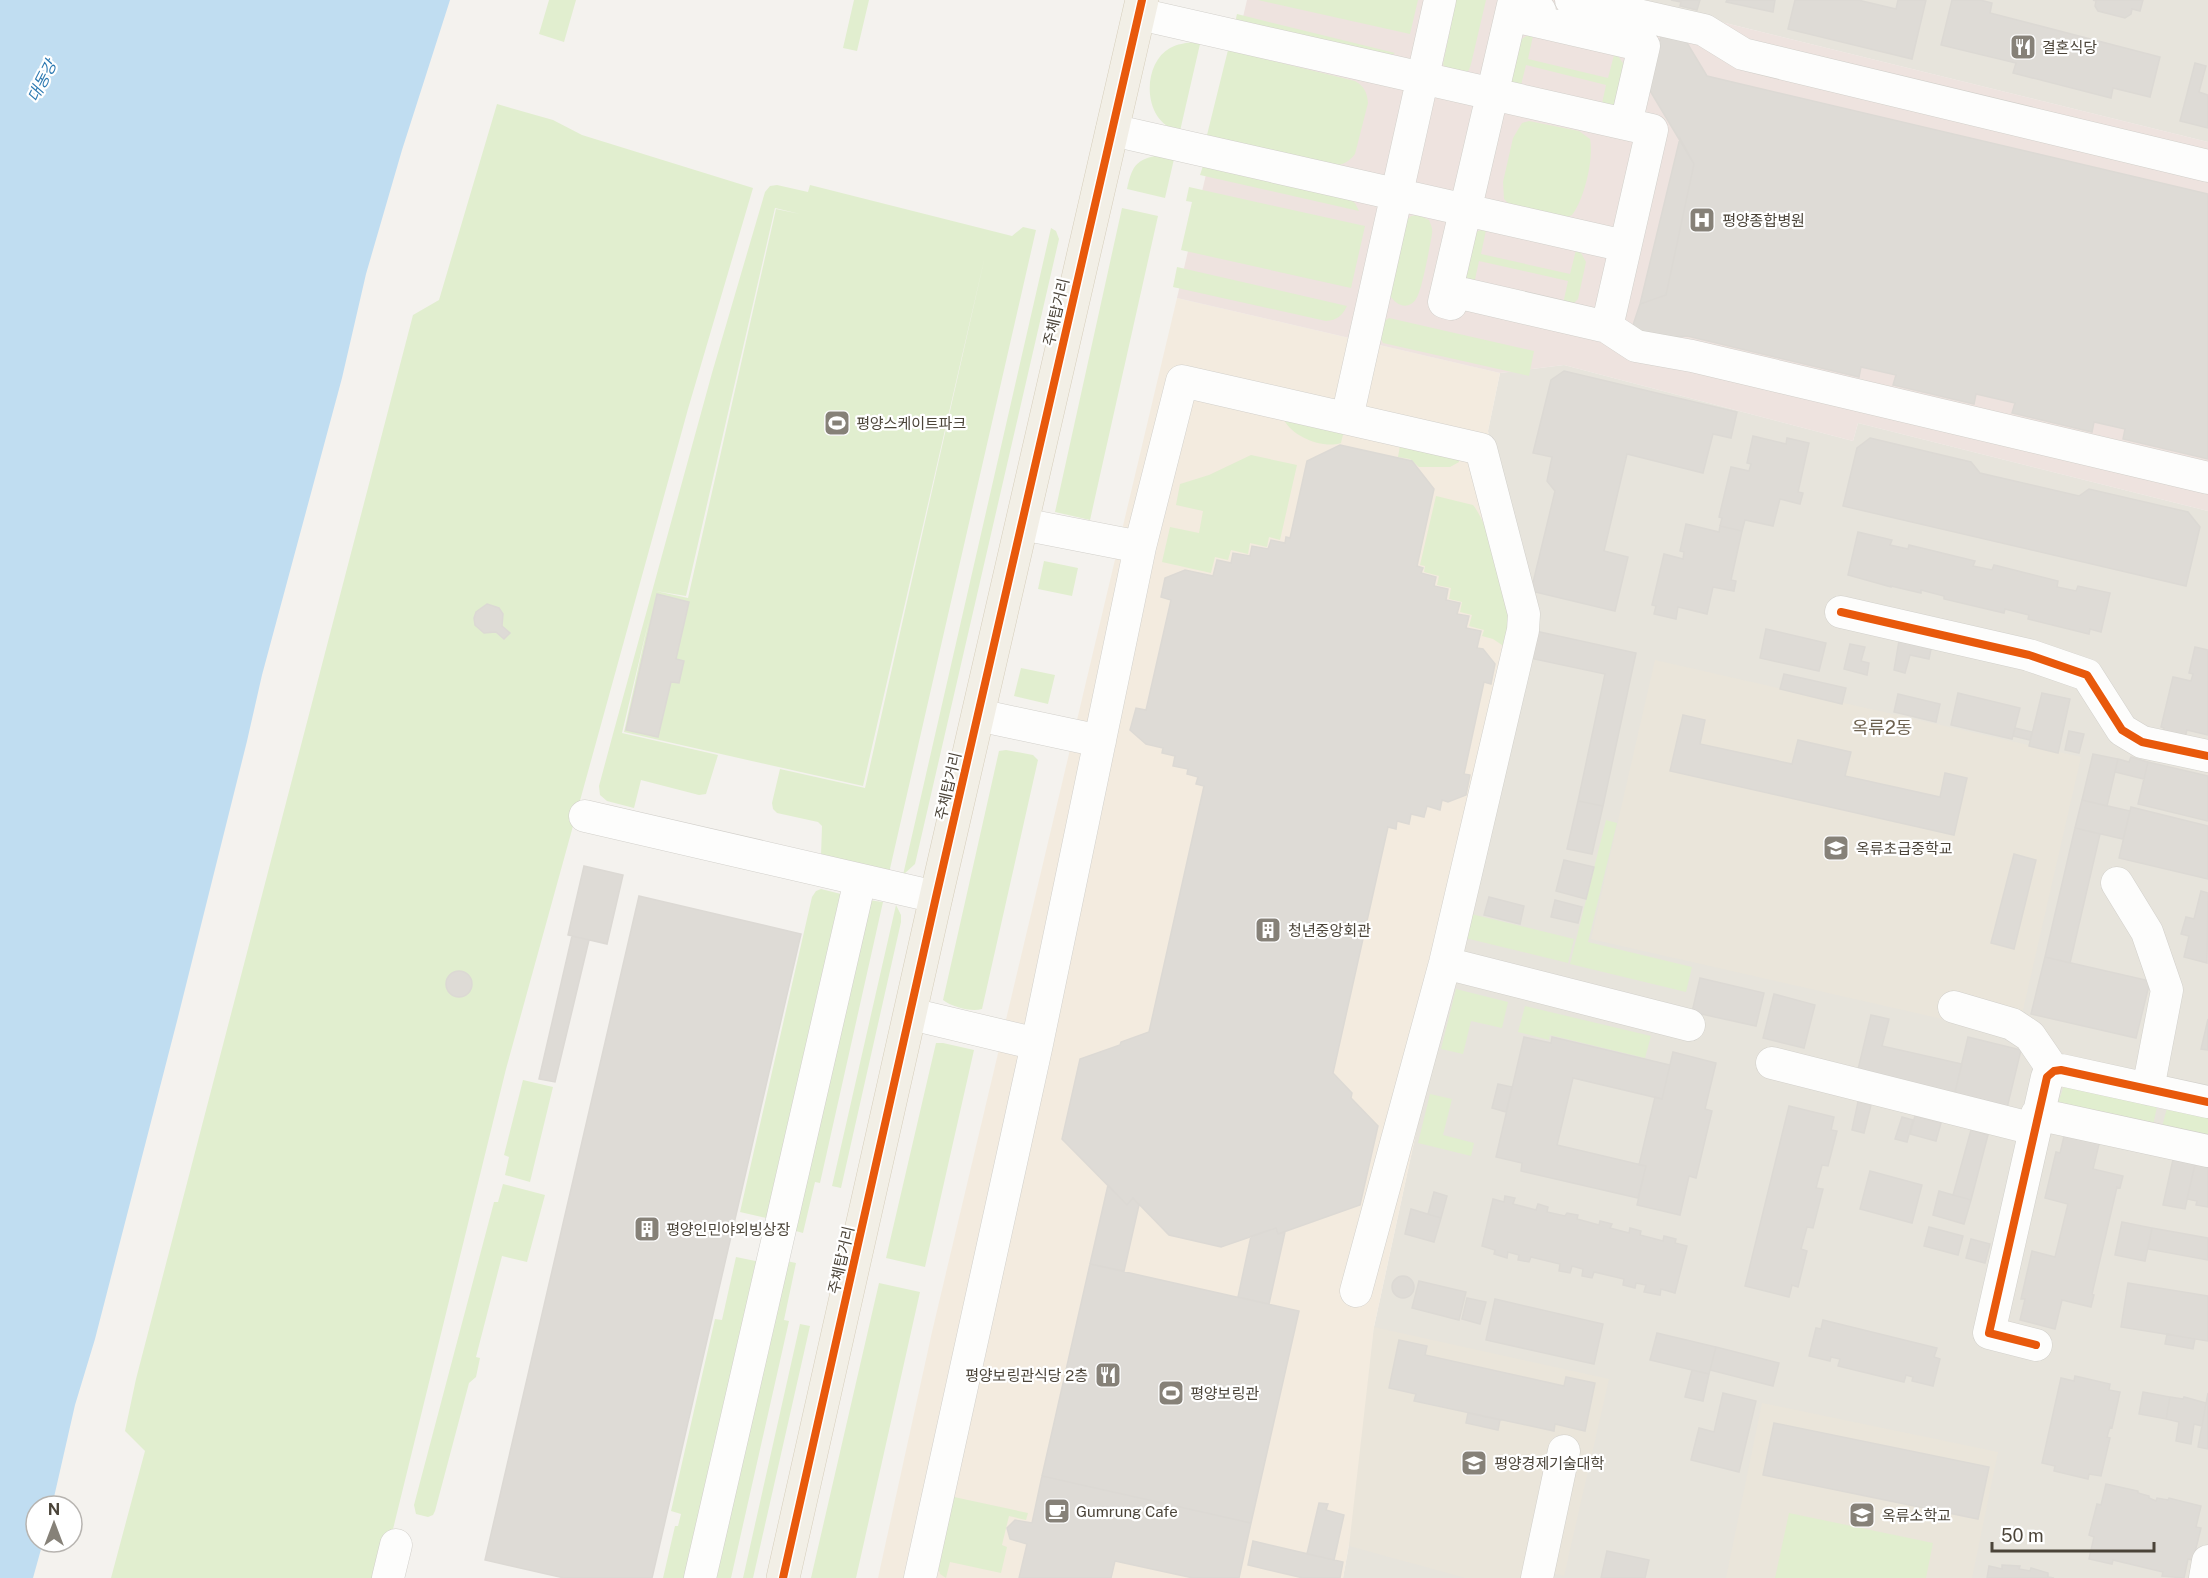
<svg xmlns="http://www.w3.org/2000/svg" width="2208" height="1578" font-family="'Public Sans','Noto Sans KR',sans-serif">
<rect width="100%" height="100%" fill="#f4f2ee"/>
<path fill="#e7e4dc" d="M1632,0h576v142z
M1564,365l289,76 5,-18 350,88v1067h-865l11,-61 20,-190 153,-707 -39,-189 12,-58z"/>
<path fill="#f3ebdf" d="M1177,298l323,75 -12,58 39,189 -153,707 -20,190 -11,61h-465l54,-246z"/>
<path fill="#eae5da" d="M1655,660l426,97 -64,279 -426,-97z
M1374,1327l235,52 -45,197 -33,-8 -3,10h-62l-117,-32z
M1762,1403l236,49 -26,126h-246z"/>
<path fill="#eee3df" d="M1247,0h385l576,142v369l-350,-88 -5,18 -289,-76 -64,8 -323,-75z"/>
<path fill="#e1eecf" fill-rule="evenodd" d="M549,0h27l-12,42 -25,-8z
M854,0h15l-12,51 -14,-3z
M1258,0h160l-8,34z
M1456,0h30l-15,64 -2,6 -5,4 -18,-4 -3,-6z
M1237,14l158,39 -3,2 -157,-32z
M1528,35l5,1 -5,23 80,19 6,-23 4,1 7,10 -9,37 -3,4 -12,1 5,-23 -80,-20 -6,24 -9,-6 -1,-6 9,-36z
M1193,42l7,2 -20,87c-38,-7 -39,-67 -10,-83 7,-4 16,-5 23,-6z
M1228,50l127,31c9,5 12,11 13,22l-13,51c-6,8 -11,10 -21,12l-127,-31z
M497,104l56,16 29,15 171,53 -65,221 -182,660 -125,509h-270l34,-127 -20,-20 11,-52 277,-1064 26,-15z
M1529,121l50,10 11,8c4,20 -6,61 -18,76l-7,3 -56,-14 -5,-5 -1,-17 10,-44 9,-15z
M1160,155l14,4 -9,39 -38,-9c5,-22 8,-30 33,-34z
M1203,166l144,32 8,5 4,8 -159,-36z
M777,185l31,7 2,-7 202,51 11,-9 13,3 -147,643 -68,-17 1,-30 -4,-4 -41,-9 -4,-4 -1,-6 8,-34 85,19 120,-532 -122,530 -239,-54 26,-117 -28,118 96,22 -12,39 -7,1 -58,-15 -7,28 -27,-7 -7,-6 -1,-9 14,-52 99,-361 53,-181 5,-6zM775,208l25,6 -24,-5 -88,389 -32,-7 30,5z
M1189,187l176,39 -14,62 -170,-38 11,-48 -6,-1z
M1122,208l36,8 -68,304 -35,-8z
M1418,215l11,5c2,5 4,9 3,14 -2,11 -10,57 -16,65 -8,12 -21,6 -26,-4l16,-74 5,-5z
M1051,228l5,3 3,8 -144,625 -12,11z
M1481,230h5l-5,24 89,20 6,-24 5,3 5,9 -8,37 -4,4 -11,1 5,-23 -89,-20 -5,23 -9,-5 10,-47z
M1177,267l170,39c-5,10 -10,14 -21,15l-153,-34z
M1389,318l145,33 -5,25 -146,-33 -3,-6 3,-15z
M1284,420l61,6 -4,17c-18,6 -48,-6 -57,-23z
M1401,440l58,16v6l-9,5h-31l-9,-8 -12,-2z
M1251,455l46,10 -17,75 -11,-3 -2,10 -17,-4 -2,11 -17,-4 -3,10 -13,-3 -4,16 -49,-11 8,-35 29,6 4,-22 -27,-6 4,-21 29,-9z
M1436,496l37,9c16,19 35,89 36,114 1,9 -3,19 -4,28l-12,-8 -11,-3 2,-6 -15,-4 3,-11 -12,-3 2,-10 -13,-3 2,-11 -14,-3 2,-9 -15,-4 1,-6 -5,-1z
M1044,561l34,7 -6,28 -34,-7z
M1021,668l34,7 -7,29 -34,-8z
M1006,750l27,5 5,5 -56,249c-11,3 -30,-2 -39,-9l56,-249z
M1606,820l11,3 -29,119 104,25 -6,25 -116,-28z
M821,889l20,5 -66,326 -35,-8 72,-315 4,-6z
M868,900l15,2 -63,281 -5,-1 -12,51 -14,-4z
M896,905l5,10v7l-60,266 -9,-2z
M1467,913l107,26 -6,24 -107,-26z
M1456,989l52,13 -6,26 -31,-7 -8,33 -22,-5z
M1525,1006l126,30 -6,22 -95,-23 -1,5 -31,-8z
M936,1043h7l31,7 -49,217 -39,-9z
M523,1080l30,7 -23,95 -25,-7 4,-18 -5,-2z
M2064,1086l94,16 -6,28 -96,-22z
M1430,1094l22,5 -9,36 31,8 -3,13 -53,-13z
M2168,1104l40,9v29l-47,-11z
M503,1184l42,11 -18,67 -25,-6 -26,101 4,1 -4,19 -7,6 -34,128 -2,4 -5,2 -12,-3 -2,-9 80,-303h4z
M736,1257l29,6 -72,315h-30l12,-52h3l3,-12 -10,-3 44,-192 7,1z
M782,1260l14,3 -12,57 5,1 -58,257h-20z
M879,1283l41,9 -64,286h-45z
M800,1324l10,2 -57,252h-10z
M954,1497l74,16 -2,7 -17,-4 -7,29 5,2 -6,26 -51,-11 -4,16 -6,-4 -2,-7z
M1789,1513l144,30 -7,35h-151z"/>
<path fill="#c0ddf1" d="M0,0h450l-48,150 -36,124 -24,104 -80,297 -15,66 -70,280 -82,318 -20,66 -23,101h-16v36h7l-10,36h-33z"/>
<path fill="#dedbd6" stroke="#dcd9d4" stroke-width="1.5" d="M1671,0h29l-3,10 -17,-4 1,-4z
M1727,0h48l-2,12 -47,-10z
M1795,0h63l38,9 2,-9h28l-14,59 -124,-30z
M1952,0h28l12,3 -2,10 170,44 -10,40 -37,-9 -2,10 -98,-25 3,-10 -75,-18z
M2093,0h50l-3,11 -8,-2 -1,5 -6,4 -27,-7 -3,-5 1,-5z
M1678,28l29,48 501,118v265l-85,-20 2,-10 -31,-7 -2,10 -80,-19 3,-10 -39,-9 -2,10 -81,-19 3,-10 -35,-8 -2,10 -172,-41 -52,4 -5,-6 10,-30 26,-9 28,-131 -45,-75 13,-58z
M2195,63l11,3 -7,26 9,3v33l-28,-7z
M1680,138l14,26 -28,131 -26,9z
M1564,371l173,41 -6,26 -18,-4 -10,39 -76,-19 -23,97 24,6 -13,54 -84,-20 24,-100 -8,-10 5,-24 -19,-4 18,-73z
M1753,436l33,8 1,-6 22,5 -11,49 5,1 -3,11 -20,-5 -7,27 -28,-6 -3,11 -22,-5 2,-8 -3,-1 12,-50 18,4 2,-7 -4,-1z
M1870,438l101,24 9,11 99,23 10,-7 99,23 12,15 -14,59 -343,-80 14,-58z
M1340,445l72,16 22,28 -17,77 6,2 -2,5 15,4 -2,9 14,3 -2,11 14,3 -3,11 12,2 -3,12 15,3 -4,17 6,1 12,15 -4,20 -7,-2 -20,92 6,1 -4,20 -18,7 -6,-2 -2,10 -13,-4 -3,11 -13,-3 -2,10 -12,-3 -1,8 -8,-2 -55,246 19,20 -1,5 27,28 -18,79 -82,29 -2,-6 -55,19 -52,-12 -36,-37 -6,7 -65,-66 18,-80 40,-14 1,-3 28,-10 55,-246 -8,-2 2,-7 -11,-3 1,-5 -15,-3 2,-10 -13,-3 1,-5 -17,-4 -16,-14 6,-22 10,2 25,-110 -10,-3 4,-19 20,-8 28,6 4,-16 14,3 2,-10 17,3 2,-10 16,3 3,-9 14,3 1,-6 4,1 17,-77z
M1686,524l33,8 1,-6 22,5 -11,49 5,1 -2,10 -21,-4 -6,27 -29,-7 -2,12 -22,-5 2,-8 -4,-1 12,-51 19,5 1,-7 -4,-1z
M1858,532l34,8 -2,5 18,4 1,-4 66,16 -2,5 19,4 2,-5 64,16 -1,6 19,4 2,-5 32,7 -9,39 -11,-3 -1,5 -61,-15 1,-4 -24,-6 -1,4 -60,-14v-3l-23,-6v3l-30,-7v1l-43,-12z
M657,594l32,8 -13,57 8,2 -5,22 -8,-1 -13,55 -32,-7z
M487,604l12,4 4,6 -1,12 8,7 -6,6 -8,-7 -12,1 -9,-8 -1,-7 2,-6z
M1766,629l60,14 -7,28 -59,-13z
M1531,630l105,23 -33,153 -25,-5 27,-127 -80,-17z
M1899,641l32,8 -2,10 -19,-4 -5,18 -11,-3z
M1850,644l15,3 -4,14 8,2 -2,12 -23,-6z
M2195,647l13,3v85l-21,-5 -3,11 -21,-5 1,-8 -3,-1 12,-50 18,4 2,-7 -4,-1z
M1784,674l62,14 -4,16 -62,-15z
M1958,693l62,15 -8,31 -61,-14z
M2042,693l28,6 -12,54 -29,-7z
M1898,694l42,10 -4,18 -42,-10z
M1683,715l22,5 -5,24 92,20 6,-24 53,12 -6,24 95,21 5,-24 22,5 -13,57 -284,-64z
M2015,728l17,4 -2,8 -17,-4z
M2069,731l15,3 -5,19 -14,-3z
M2093,754l25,5 -11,47 -25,-6z
M2131,757l17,5 -4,17 -29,-7 3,-13 11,3z
M2148,762l60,14v45l-70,-17z
M2082,800l48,11 -7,28 -48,-11z
M1578,801l25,5 -11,48 -25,-5z
M2131,807l77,19v53l-89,-21z
M2075,828l25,6 -30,129 -25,-6z
M2014,854l22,6 -22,89 -23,-6z
M1564,860l30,7 -8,32 -30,-8z
M584,866l39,9 -16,69 -39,-9z
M2201,891l7,2 -1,70 -23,-6 5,-21 -8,-2 5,-17 8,2z
M639,896l162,38 -149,644h-88l-79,-18z
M1489,897l35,9 -4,18 -36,-9z
M1555,900l27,7 -4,16 -27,-6z
M572,936l17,4 -34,142 -16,-3z
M2045,957l105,24 -14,57 -105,-24z
M446 984a13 13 0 1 1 26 0a13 13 0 1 1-26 0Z
M1700,978l64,15 -8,33 -64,-14z
M1774,994l41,11 -11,43 -41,-10z
M1871,1015l18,4 -7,27 80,18 -9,36 -97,-22z
M2208,1019v31l-7,-1z
M1524,1037l27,6 1,-6 118,28 -8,34 -89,-21 -16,67 89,21 -8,32 -117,-27 1,-8 -26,-6z
M1968,1037l53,13 -15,62 -53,-12z
M1673,1052l43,11 -11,46 7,2 -16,67 -7,-2 -9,39 -43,-10 9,-39 -7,-1 16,-68 7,2z
M1498,1084l14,3 -6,25 -14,-4z
M1858,1102l13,3 -7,28 -12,-3z
M1789,1106l45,11 -3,13 6,1 -9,35 -6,-1 -6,23 7,1 -10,39 -6,-1 -6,22 6,2 -9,36 -6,-2 -3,12 -44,-11z
M1915,1116l26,7 -5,18 -26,-7z
M1902,1117l11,3 -6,22 -12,-3z
M1971,1130l17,5 -17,65 -18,-5z
M2065,1132l35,8 -7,29 30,7 -3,12 -3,-1 -25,107 2,1 -3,12 -29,-7 -7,29 -35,-9 5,-21h-4l11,-48 23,6 13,-53 -23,-6 11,-46 4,1z
M2174,1155l22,5 -11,49 -22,-4z
M2208,1159v48l-12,-2 1,-4 -10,-2 9,-39z
M1870,1171l52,14 -10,38 -52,-14z
M1108,1185l19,20 6,-7 6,7 -15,66 -34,-7z
M1939,1191l32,9 -7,24 -31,-9z
M1434,1192l13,4 -6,22 -13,-4z
M1505,1196l10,2 -2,6 23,6 2,-6 10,3 -1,5 18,4 2,-3 11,2 -1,4 22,6 1,-4 12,3 -2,4 19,5 1,-5 11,3 -1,4 23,6 1,-5 12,3 -1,4 12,3 -12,47 -14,-4 -1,6 -16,-3 2,-7 -10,-2 -1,5 -12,-3 1,-6 -30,-7 -2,6 -10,-2 1,-7 -11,-3 -2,7 -11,-2 1,-7 -29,-7 -2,5 -11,-2 1,-5 -11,-3 -1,6 -13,-4 1,-4 -13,-4 11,-47 11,3z
M1411,1209l30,9 -7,24 -29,-8z
M2122,1222l30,6 -7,33 -30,-6z
M1929,1227l34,9 -5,19 -34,-9z
M1276,1228l2,6 7,-2 -16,72 -31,-7 13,-61z
M2152,1228l56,10v22l-60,-11z
M1971,1239l19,5 -5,19 -19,-5z
M1090,1264l209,47 -48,212 -209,-47z
M1392 1287a11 11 0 1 1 22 0a11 11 0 1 1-22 0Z
M1419,1281l47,11 -7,28 -47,-12z
M2128,1283l80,13v45l-87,-14z
M1467,1298l19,4 -6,22 -18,-5z
M1495,1299l108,25 -9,40 -108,-24z
M1823,1320l114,28 -3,9 6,2 -7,27 -21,-5 1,-4 -7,-2 -2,7 -66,-16 2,-7 -9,-2 -1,4 -21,-5 7,-28 5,1z
M1657,1333l59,14 -7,27 -59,-14z
M2167,1334l28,5 -2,10 -28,-5z
M1399,1340l28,6 -2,9 139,31 2,-9 29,6 -10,48 -30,-7 -1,7 -140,-30 2,-7 -27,-6z
M1716,1347l63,16 -6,23 -63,-16z
M1692,1370l17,4 -6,27 -18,-4z
M2075,1376l35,8 -1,6 11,2 -8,36 -2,-1 -3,10 3,1 -9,38 -12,-2 -1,5 -34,-8 1,-5 -13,-3 19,-85 13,3z
M2143,1392l27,5 -4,22 -27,-5z
M1723,1393l33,8 -17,71 -48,-12 8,-32 15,4z
M2208,1393v56l-10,-2z
M2170,1397l13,2 1,-2 22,6 -4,23 -8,-2 -3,20 -15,-3 3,-19 -13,-3z
M1468,1413l32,7 -2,10 -32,-7z
M1774,1423l215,44 -11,52 -215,-44z
M1042,1476l209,47 -12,55h-46l-78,-17 -4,17h-92l8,-34 -17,-5 -3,-11 8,-8 17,3z
M2106,1484l32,7v2l11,3v2l7,3 1,-3 11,2 1,-2 32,8 -5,21 5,1 -8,32 -5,-1 -4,19 -22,-2 1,-4 -50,-12 -1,4 -23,-5 5,-22 -5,-2 8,-31 4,1z
M1319,1503l9,1 -2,6 18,5 -10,45 -27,-6z
M1253,1541l90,21 -3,16h-37l-55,-13z
M1607,1551l42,9 -4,18h-44z
M2002,1565l18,1 -1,3 11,2 1,-3 17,5v4l6,1h-67l2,-12 13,3z"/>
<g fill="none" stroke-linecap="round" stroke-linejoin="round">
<g stroke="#d2d0cb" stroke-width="33">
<path id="minor" d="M1571,0l133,30 39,24 465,112
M1139,14l513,116 -45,197
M1514,16l130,30 -18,78
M1112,130l513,116
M1447,290l160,37 29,19 56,10 516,122
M1451,304l-7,-2 69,-297 27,6
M1347,418l93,-418
M1140,547l42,-166 299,68 43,165 -1,16 -78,333 -89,328
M1841,612l188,43 58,20 35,55 20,12 66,14
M978,715l122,26
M585,816l351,81
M2117,883l30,49 20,58 -19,99
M1445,963l244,62
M1954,1007l58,17 18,12 24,35
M911,1014l126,30 103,-497 -118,-23
M1772,1063l262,66
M2037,1114l171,37
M2036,1345l-47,-12 58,-256 7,-6 7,-1 147,32
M388,1578l8,-33
M700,1578l160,-698
M920,1578l117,-534
M1537,1578l27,-127
M2205,1578l3,-17"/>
</g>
<g stroke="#d6cebb" stroke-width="34">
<path id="major" d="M783,1578l153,-681 206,-897"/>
</g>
<use href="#minor" stroke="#fdfdfc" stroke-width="32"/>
<use href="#major" stroke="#f2efe6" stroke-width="33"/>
<g stroke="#fff" stroke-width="11">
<path id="cycleway" d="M1841,612l188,43 58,20 35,55 20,12 66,14
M2036,1345l-47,-12 58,-256 7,-6 7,-1 147,32
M783,1578l153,-681 206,-897"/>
</g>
<use href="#cycleway" stroke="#e8590c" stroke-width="8"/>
</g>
<defs>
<g id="restaurant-square" transform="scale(1.35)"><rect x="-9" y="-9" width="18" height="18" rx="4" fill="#868178" stroke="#fff"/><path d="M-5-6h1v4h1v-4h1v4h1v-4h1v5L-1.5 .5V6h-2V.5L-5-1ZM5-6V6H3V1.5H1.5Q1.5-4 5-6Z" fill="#fff"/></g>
<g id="hospital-square" transform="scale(1.35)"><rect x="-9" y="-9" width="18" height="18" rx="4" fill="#868178" stroke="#fff"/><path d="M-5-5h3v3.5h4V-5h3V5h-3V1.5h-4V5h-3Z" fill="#fff"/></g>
<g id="stadium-square" transform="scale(1.35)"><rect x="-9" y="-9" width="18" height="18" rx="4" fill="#868178" stroke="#fff"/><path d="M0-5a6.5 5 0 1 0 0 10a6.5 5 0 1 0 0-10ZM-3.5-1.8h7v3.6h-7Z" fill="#fff"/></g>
<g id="school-square" transform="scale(1.35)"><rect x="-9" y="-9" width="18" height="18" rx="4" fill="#868178" stroke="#fff"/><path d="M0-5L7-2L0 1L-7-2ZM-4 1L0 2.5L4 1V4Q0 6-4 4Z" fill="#fff"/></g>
<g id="building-square" transform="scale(1.35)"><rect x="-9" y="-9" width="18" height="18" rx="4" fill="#868178" stroke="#fff"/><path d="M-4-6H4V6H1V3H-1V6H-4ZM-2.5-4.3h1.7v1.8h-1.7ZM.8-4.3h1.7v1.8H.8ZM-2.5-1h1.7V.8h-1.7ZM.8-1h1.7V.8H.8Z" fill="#fff"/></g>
<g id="university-square" transform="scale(1.35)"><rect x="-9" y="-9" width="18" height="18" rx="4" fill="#868178" stroke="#fff"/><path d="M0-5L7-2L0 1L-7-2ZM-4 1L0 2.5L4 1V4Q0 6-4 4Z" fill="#fff"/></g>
<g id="cafe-square" transform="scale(1.35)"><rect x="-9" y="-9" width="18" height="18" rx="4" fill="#868178" stroke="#fff"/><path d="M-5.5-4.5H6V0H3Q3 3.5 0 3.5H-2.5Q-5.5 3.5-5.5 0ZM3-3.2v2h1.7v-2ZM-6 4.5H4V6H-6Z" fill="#fff"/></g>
</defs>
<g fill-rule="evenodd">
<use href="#restaurant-square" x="2023" y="47"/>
<use href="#hospital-square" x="1702" y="220"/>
<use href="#stadium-square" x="837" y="423"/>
<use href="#school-square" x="1836" y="848"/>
<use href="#building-square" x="1268" y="930"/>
<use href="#building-square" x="647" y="1229"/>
<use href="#restaurant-square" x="1108" y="1375"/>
<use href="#stadium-square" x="1171" y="1393"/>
<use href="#university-square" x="1474" y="1463"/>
<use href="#cafe-square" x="1057" y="1511"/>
<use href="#school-square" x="1862" y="1515"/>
</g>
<g text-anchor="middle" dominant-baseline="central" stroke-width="4.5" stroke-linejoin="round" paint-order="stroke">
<g font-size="15" fill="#4b4439" stroke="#fff" text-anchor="start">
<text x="2042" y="47">결혼식당</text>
<text x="1722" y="220">평양종합병원</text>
<text x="856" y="423">평양스케이트파크</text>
<text x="1856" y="848">옥류초급중학교</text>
<text x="1288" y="930">청년중앙회관</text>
<text x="666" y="1229">평양인민야외빙상장</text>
<text x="1088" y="1375" text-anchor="end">평양보링관식당 2층</text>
<text x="1190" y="1393">평양보링관</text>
<text x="1494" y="1463">평양경제기술대학</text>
<text x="1076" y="1511">Gumrung Cafe</text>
<text x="1882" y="1515">옥류소학교</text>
</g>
<g font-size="15" fill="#4b4439" stroke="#fff">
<text transform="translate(1056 312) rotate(-77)">주체탑거리</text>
<text transform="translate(948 786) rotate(-77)">주체탑거리</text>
<text transform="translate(841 1260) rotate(-77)">주체탑거리</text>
</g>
<g font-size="16" font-style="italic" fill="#2e7ab2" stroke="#fff">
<text transform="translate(42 81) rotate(-63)">대동강</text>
</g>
<g font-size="18" fill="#6e6250" stroke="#fff">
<text x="1882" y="727">옥류2동</text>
</g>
</g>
<g transform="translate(54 1524)"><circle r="28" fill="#ffffff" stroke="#b7b4b0" stroke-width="1.5"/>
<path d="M0-4.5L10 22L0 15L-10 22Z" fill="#868178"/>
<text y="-9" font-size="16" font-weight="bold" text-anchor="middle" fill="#4b4439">N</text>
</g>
<path d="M1992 1542v9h162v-9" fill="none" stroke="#4b4439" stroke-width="3"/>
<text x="2001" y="1542" font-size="18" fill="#4b4439" stroke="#ffffff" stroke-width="4.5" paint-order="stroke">50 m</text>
</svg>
